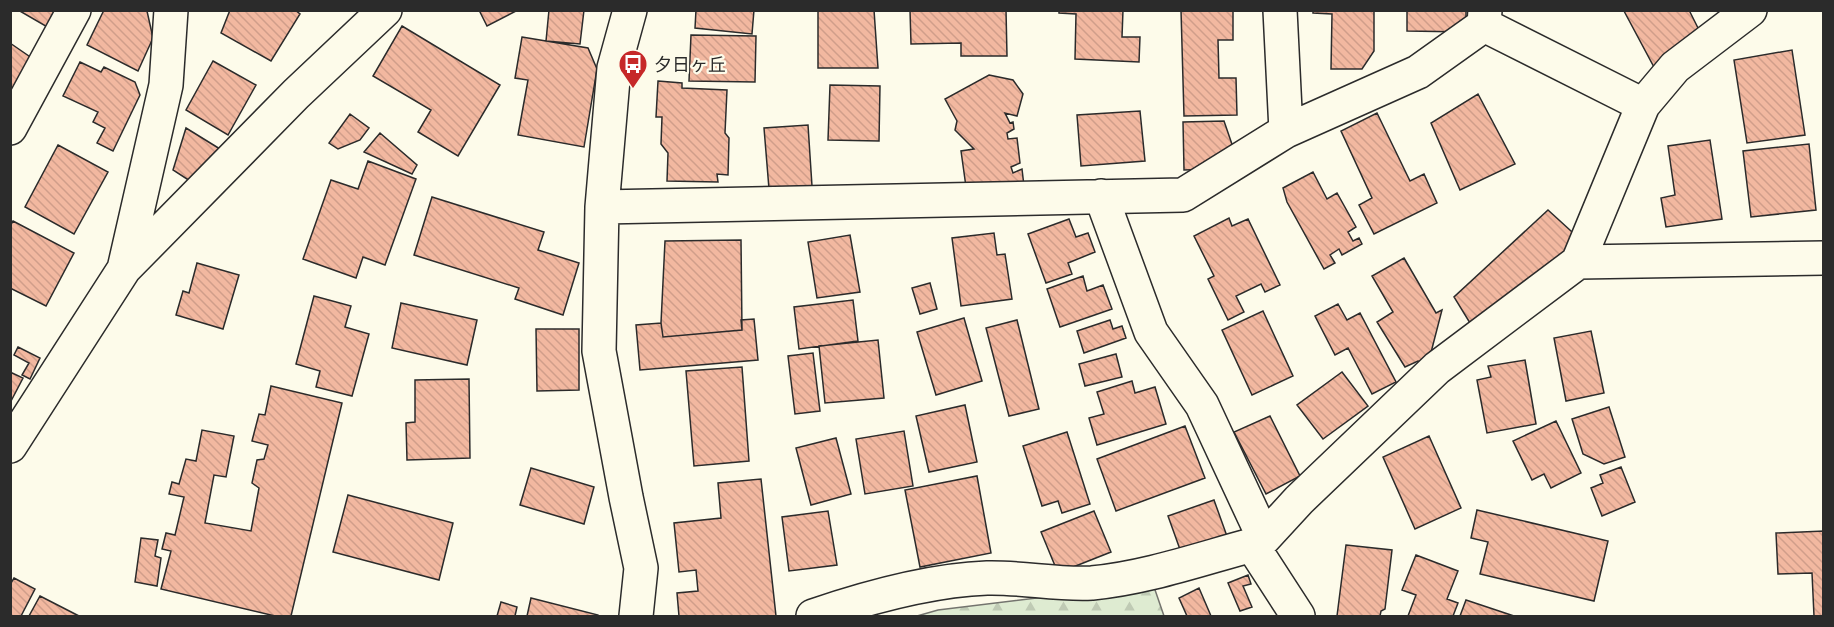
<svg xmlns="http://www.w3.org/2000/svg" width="1834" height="627" font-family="'Roboto Serif','Noto Sans JP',serif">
<defs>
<pattern id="forest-firs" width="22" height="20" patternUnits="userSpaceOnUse" patternTransform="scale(1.5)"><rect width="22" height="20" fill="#deebd1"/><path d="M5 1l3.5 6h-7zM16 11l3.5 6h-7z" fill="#bfcab4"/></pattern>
<pattern id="building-back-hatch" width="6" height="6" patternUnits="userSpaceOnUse" patternTransform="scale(1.5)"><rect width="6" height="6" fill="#f2b8a0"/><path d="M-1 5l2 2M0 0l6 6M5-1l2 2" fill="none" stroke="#d09e8a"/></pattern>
</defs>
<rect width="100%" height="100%" fill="#fdfbea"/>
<path fill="url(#forest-firs)" stroke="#74746e" stroke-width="1.5" d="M1153,584l11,32h-247l21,-6z"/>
<path fill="url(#building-back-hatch)" stroke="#2b2b2b" stroke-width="1.5" d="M18,10h40l-9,18z
M104,10l43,1 6,27 -15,33 -51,-26z
M230,10h65l5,4 -29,47 -50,-28z
M479,10h37v1l-29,15z
M549,10h35l-4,34 -34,-3z
M696,10h58l-2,24 -57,-6z
M818,10h56l4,58h-60z
M910,10h96l1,46h-46v-13l-50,1z
M1059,10h64l-1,27h18l-1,25 -64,-3 1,-45 -17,-1z
M1181,10h52v30h-15l1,38h17l1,37 -53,1z
M1313,10l61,1v40l-12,18h-31l1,-55 -19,-1z
M1407,10h59v22l-59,-1z
M1689,10l16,32 -50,27 -31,-58z
M402,26l98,59 -42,71 -40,-24 13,-22 -58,-34z
M691,35l65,1 -1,46 -66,-1z
M522,37l66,11 9,21 -13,78 -66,-12 10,-55 -13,-2z
M10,43l26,18 -26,46z
M1792,50l13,85 -58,8 -13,-83z
M213,61l43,24 -28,50 -42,-25z
M80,62l21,10 3,-5 31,15 5,13 -27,56 -16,-8 8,-15 -12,-6 5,-10 -35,-16z
M989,75l24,5 10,14 -6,22 -12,-3 5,10 3,-1 1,7 -7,4 1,6 9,-1 3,25 -9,4 2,6 9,-4 2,17 -57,8 -6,-43 13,-2 -19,-19 2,-9 -12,-22z
M658,81l24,2v5l45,2 -2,43 4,5 -1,37 -11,-1 1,8 -51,-1 1,-28 -7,-9 1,-27h-6z
M830,85l50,1 -1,55 -51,-1z
M1478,94l37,70 -55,26 -29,-67z
M1140,111l5,50 -64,5 -4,-51z
M1377,113l33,68 14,-7 13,29 -63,31 -15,-29 13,-7 -31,-67z
M350,114l19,14 -9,12 -22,9 -9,-6z
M1224,121l12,35 -19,13 -33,1 -1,-48z
M808,125l4,61 -43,3 -5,-61z
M186,128l34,21 -30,32 -17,-11z
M380,133l37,32 -5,9 -48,-22z
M1710,140l12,79 -56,8 -5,-29 14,-3 -7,-49z
M1809,144l7,66 -65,7 -8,-66z
M58,145l50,27 -34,62 -49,-27z
M368,161l48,18 -31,86 -22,-8 -7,21 -53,-19 28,-79 27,9z
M1313,172l14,27 10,-6 19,34 -8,5 5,9 6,-3 3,6 -20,11 -3,-6 -9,6 5,8 -11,6 -37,-67 -4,-14z
M432,197l112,35 -6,18 41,13 -16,52 -48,-16 4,-11 -105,-33z
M1548,210l35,32 -105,94 -24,-39z
M1229,218l3,8 16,-7 32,66 -15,7 -4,-8 -25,12 8,16 -16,8 -20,-41 6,-3 -20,-40z
M1069,219l7,18 12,-4 7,19 -27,11 4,11 -26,9 -18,-49z
M13,221l61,32 -28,53 -36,-18v-62z
M994,233l3,22 8,-1 7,45 -51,7 -9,-68z
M850,235l10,57 -43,6 -9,-56z
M741,240l1,90 -79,7 -2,-14 4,-82z
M1404,258l32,55 6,-3 -14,54 -10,-3 -13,6 -28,-45 16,-10 -21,-36z
M197,263l42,12 -16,54 -47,-14 7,-24 6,2z
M1083,276l4,15 16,-6 9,24 -52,18 -13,-38z
M930,283l7,26 -17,5 -8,-26z
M314,296l37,10 -6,21 24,7 -17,62 -36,-9 4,-16 -24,-7z
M853,300l5,41 -59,8 -5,-42z
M401,303l76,17 -10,45 -75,-17z
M1338,304l9,16 13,-7 36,69 -24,12 -24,-46 -13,7 -20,-39z
M1263,311l30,65 -41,19 -30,-65z
M964,318l18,63 -46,14 -19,-63z
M754,319l4,41 -118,10 -4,-45 25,-2 2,14 79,-7 -1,-10z
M1017,320l22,89 -30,7 -23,-88z
M1110,320l3,9 9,-3 4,12 -42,15 -7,-22z
M536,329h43v61l-42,1z
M1591,331l13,62 -38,8 -12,-63z
M878,340l6,58 -59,5 -6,-57z
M18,347l22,11 -10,21 -8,-4 7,-12 -15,-8z
M813,353l7,58 -25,3 -7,-58z
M1116,354l6,23 -37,9 -6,-22z
M1525,360l11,64 -49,9 -10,-53 14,-3 -3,-11z
M742,367l7,94 -55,5 -8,-95z
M10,372l13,6 -13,25z
M1342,372l26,34 -45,33 -26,-34z
M469,379l1,79 -63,2 -1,-37 9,-1v-42z
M1132,381l3,12 20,-6 11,37 -69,21 -8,-27 15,-4 -7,-22z
M271,386l71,17 -51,213h-16l-114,-27 10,-38 -9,-2 4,-16 9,2 9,-38 -15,-3 3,-12 7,2 7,-25 10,2 6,-31 32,6 -8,41 -12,-2 -9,48 46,8 8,-43 -7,-5 5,-23 7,-1 4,-14 -16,-4 7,-27 6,1z
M965,405l12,57 -48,10 -13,-56z
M1609,407l16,50 -21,7 -21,-10 -11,-35z
M1270,416l30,60 -34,18 -32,-62z
M1556,421l25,52 -30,15 -7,-14 -12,6 -19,-39z
M1185,426l20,52 -89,33 -19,-52z
M904,431l9,55 -48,8 -9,-55z
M1067,432l23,72 -28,9 -4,-12 -16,5 -19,-60z
M1429,436l32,72 -46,21 -32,-72z
M836,438l15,56 -40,11 -15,-57z
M1621,467l14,35 -33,14 -11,-28 12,-5 -3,-8z
M531,468l63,19 -10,37 -64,-19z
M977,476l14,77 -71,14 -15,-77z
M761,479l15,137h-97l-2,-23 21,-2 -2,-21 -17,2 -5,-49 47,-5 -3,-35z
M348,495l105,28 -14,57 -106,-28z
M1214,500l14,39 -46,16 -14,-39z
M1477,510l131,31 -14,60 -114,-27 8,-32 -17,-4z
M828,511l9,54 -48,6 -7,-54z
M1094,511l17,41 -53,21 -17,-41z
M1824,531v85h-10l-2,-43 -34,1 -2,-41z
M141,538l17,2 -3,16 6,2 -4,28 -22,-4z
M1346,545l46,5 -7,59 -4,2 -1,5h-43z
M1416,555l42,16 -11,28 11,4 -5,13h-45l8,-21 -14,-5z
M1248,575l3,9 -8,2 9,21 -12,4 -12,-28z
M14,578l21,11 -14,27h-11v-31z
M1199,588l12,28h-24l-8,-18z
M40,596l39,20h-50z
M531,598l67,17v1h-71z
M1466,600l48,16h-54z
M501,602l16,5 -2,9h-18z"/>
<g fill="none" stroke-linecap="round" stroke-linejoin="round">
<g stroke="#2b2b2b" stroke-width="36">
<path id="minor" d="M630,10l-16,58 -12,139 -3,144 27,146 15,71 -5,48
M1280,10l6,121
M1485,10l-1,15 159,80
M10,128l64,-118
M1101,196l50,136 51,73 62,133
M602,207l581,-12 103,-64 132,-59 66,-47
M1578,262l246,-4
M124,269l42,-184 5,-75
M10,446l114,-177 172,-175 89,-84
M1252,545l46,71
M813,616c53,-18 118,-36 174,-38 35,-1 70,7 105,5 54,-5 108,-24 160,-38l12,-7 35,-38 138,-132 141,-106 65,-157 32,-38 75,-57"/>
</g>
<use href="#minor" stroke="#fdfbea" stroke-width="33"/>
</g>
<defs>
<g id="bus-pin" transform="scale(1.5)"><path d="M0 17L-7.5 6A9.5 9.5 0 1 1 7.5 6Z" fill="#c62828" stroke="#fdfbea"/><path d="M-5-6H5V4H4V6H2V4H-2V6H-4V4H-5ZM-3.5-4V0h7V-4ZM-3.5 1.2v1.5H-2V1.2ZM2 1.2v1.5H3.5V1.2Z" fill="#fff"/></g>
</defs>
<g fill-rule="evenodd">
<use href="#bus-pin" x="633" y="64"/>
</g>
<g text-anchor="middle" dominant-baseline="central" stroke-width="4.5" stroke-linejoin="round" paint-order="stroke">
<g font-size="18" fill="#2b2b2b" stroke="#fdfbea" text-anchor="start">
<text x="654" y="64">夕日ヶ丘</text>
</g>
</g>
<rect width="1834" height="627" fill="none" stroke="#2b2b2b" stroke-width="24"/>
</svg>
